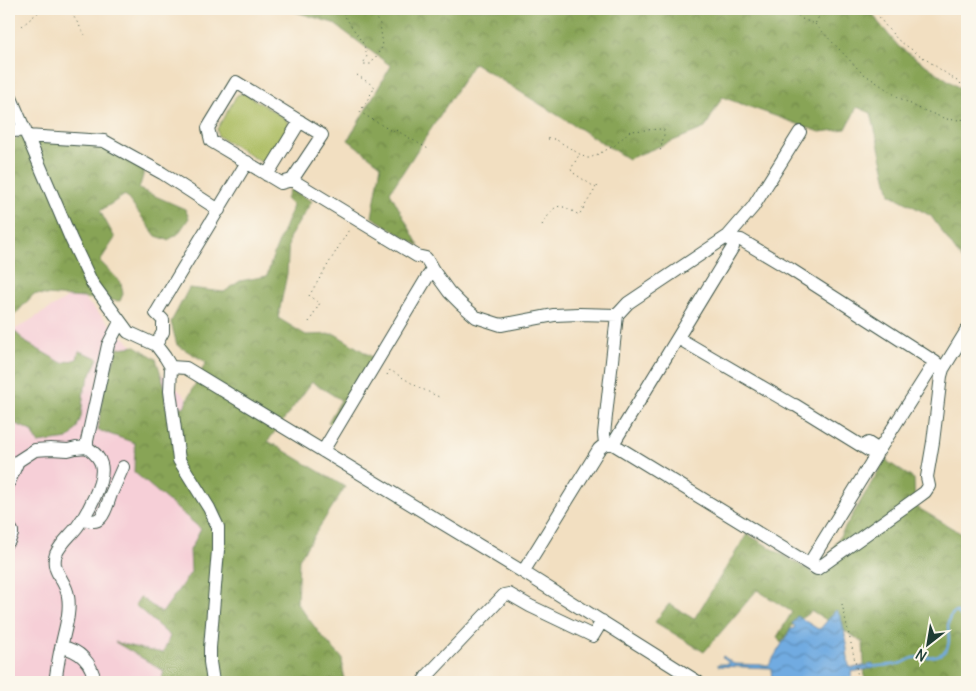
<svg xmlns="http://www.w3.org/2000/svg" width="976" height="691" font-family="Delius,sans-serif">
<defs>
<pattern id="forest-crowns" width="20" height="18" patternUnits="userSpaceOnUse" patternTransform="scale(1.25)"><rect width="20" height="18" fill="#88a456"/><path d="M2 6a3 3 0 1 1 6 0M12 15a3 3 0 1 1 6 0" fill="none" stroke="#6f8748"/></pattern>
<pattern id="water-waves" width="16" height="10" patternUnits="userSpaceOnUse" patternTransform="scale(1.25)"><rect width="16" height="10" fill="#71abe1"/><path d="M0 5q4-4 8 0t8 0" fill="none" stroke="#5c8cb7"/></pattern>
</defs>
<rect width="100%" height="100%" fill="#fbf7ec"/>
<filter id="ink" filterUnits="userSpaceOnUse"><feTurbulence type="fractalNoise" baseFrequency=".02" numOctaves="2"/><feDisplacementMap in="SourceGraphic" scale="10" xChannelSelector="R" yChannelSelector="G"/><feConvolveMatrix kernelMatrix="1 2 1 2 8 2 1 2 1" color-interpolation-filters="sRGB"/></filter>
<filter id="wash" filterUnits="userSpaceOnUse"><feTurbulence type="fractalNoise" baseFrequency=".0096" numOctaves="4" result="noise"/><feDisplacementMap in="SourceGraphic" scale="20" xChannelSelector="R" yChannelSelector="G"/><feGaussianBlur stdDeviation="1.12" result="paint"/><feColorMatrix in="noise" values="0 0 0 0 0 0 0 0 0 0 0 0 0 0 0 0 0 1.4 0 .05"/><feComposite in="paint" operator="in"/></filter>
<g filter="url(#wash)">
<rect width="100%" height="100%" fill="#f2dfc1"/>
<path fill="#f6cfd7" d="M77,292l157,152 -19,238h-206v-349z"/>
<path fill="#abbc60" stroke="#657c4a" d="M244,93l42,26 3,7 -21,35 -7,1 -43,-26 -1,-7 20,-34z"/>
<path fill="url(#forest-crowns)" stroke="#547045" d="M286,9h517l9,6 4,-6h54l8,13 21,25 68,46v174l-36,-51 -41,-22 -19,-81 -14,-6 -11,22 -26,3 -98,-35 -17,31 -77,31 -154,-96 -84,129 29,54 -47,-29 9,-52 -33,-25 43,-74 -58,-43z
M21,136l83,8 41,25 -6,20 46,20 4,9 -11,16 -10,6 -12,-4 -31,-41 -25,16 15,27 -15,23 21,22 2,11 -3,7 -86,-7 -25,27v-179z
M290,189l22,12 -23,37 -2,36 -9,44 28,17 29,-1 39,24 -41,68 -5,-4 13,-22 -29,-18 -44,59 77,46 -46,72 -2,44 23,31 22,24 2,23 -183,1 3,-11 -49,-29 31,8 17,3 7,-17 -35,-31 5,-8 22,16 29,-41 -1,-22 11,-21 -67,-57 1,-29 -37,-13 5,-38 15,-44 18,-2 20,13 8,25 2,23h18l22,-45 -29,-17 -6,-23 18,-34 35,4 16,-11 27,-5 5,-17 21,-53 -7,-7z
M9,326l18,17 35,20 15,-4 2,-8 19,7 -14,32 -3,27 -5,13 -8,9 -30,4 -6,-12 -23,-10z
M885,460l29,19 1,27 52,31v145h-102l-2,-40 -51,-31 -18,12 -13,20 -4,-6 15,-25 -35,-22 -53,62 -49,-30 14,-18 25,15 53,-85 70,41z"/>
<path fill="url(#water-waves)" stroke="#48748a" d="M836,610c9,8 11,43 13,56l4,2 20,-4 1,4 -23,4 1,10h-80l-1,-14 -53,-2v-2h12l-8,-7 1,-1 11,8 35,1 22,-36h2l2,-3 -3,-2 5,-8 21,13 3,-1z"/>
<g fill="none" stroke-linecap="round" stroke-linejoin="round">
<path stroke="#71abe1" stroke-width="2.5" d="M871,667c10,-2 21,-1 31,-4 4,-1 7,-4 11,-5 9,-2 22,1 30,-5 14,-10 -4,-34 13,-41l11,9"/>
</g>
</g>
<g filter="url(#ink)">
<g fill="none" stroke-linecap="round" stroke-linejoin="round">
<g stroke="#3f5549" stroke-width="14">
<path id="minor" d="M9,93l62,146 21,44 36,49 28,13 9,12 6,10 15,1 337,204 175,110
M9,130l4,1 12,-1
M27,136l77,5 58,32 57,37
M267,175l33,-54
M292,180l30,-45 -86,-53 -28,46 3,13 70,42 11,-3 125,76 9,2 7,12 16,22 12,12 15,13 25,8 53,-10 25,-1 38,1
M728,236l4,3 9,1 49,29 145,93 6,5
M678,338l115,67h2l81,50 -67,109
M156,345l7,-13v-12l-7,-7 91,-151
M171,367l-1,24 9,69 30,48 9,19v23l-8,98v14l3,20
M868,443l11,7 56,-88
M605,444l-1,-10 13,-119 11,-12 100,-67 25,-29 47,-75
M613,444l120,-197 -1,-8
M323,451l105,-175 5,-6
M9,482l9,-21 17,-11 15,-1 18,1 8,-2 11,-1
M84,518c19,11 22,-11 27,-24 4,-9 8,-18 12,-27
M9,527l3,4v3l-3,7
M523,572l76,-123 6,-5h8l204,125 97,-69 11,-8 4,-6 -2,-9 6,-35 8,-66 2,-7 24,-39
M61,647c19,3 31,16 34,35
M55,682c2,-11 3,-22 6,-34 3,-16 10,-35 7,-52 -2,-16 -18,-25 -12,-42 5,-11 14,-18 21,-27 10,-13 29,-47 24,-63 -2,-8 -8,-12 -14,-17v-6l21,-96 12,-23
M423,682l4,-6 77,-81 5,-1 21,12 63,30 9,-15"/>
</g>
<path stroke="#3f5549" stroke-width="1" stroke-dasharray="1 4" stroke-linecap="butt" d="M69,9l16,26
M340,9l24,36 3,11 -4,8h8l12,-18 -3,-22 -12,-15
M791,9l11,10 13,5 8,-15
M874,9l10,15 14,16 69,48
M815,24l46,48 37,25 20,11 28,11 9,1 12,-1
M22,26l20,-17
M357,75l18,12 -15,25 33,20 1,-3 36,21
M548,139h7l31,19h4l24,-12 16,-15 31,-2 3,1v5l-4,17
M597,187l2,-4
M542,225c14,-21 14,-24 37,-10l17,-27 -24,-16 -1,-3 8,-14
M309,322l11,-19 -11,-7 41,-68
M387,375l3,-5 28,17 21,10
M842,604l13,57 4,21
M938,682v-3"/>
<use href="#minor" stroke="#fff" stroke-width="12"/>
</g>
</g>
<rect width="976" height="691" fill="none" stroke="#fbf7ec" stroke-width="30"/>
<g transform="translate(928 644) rotate(211)" stroke="#fbf7ec" stroke-width="4" paint-order="stroke">
<path d="M0-4L9 19L0 12L-9 19Z" fill="#1f3d34"/>
<text y="-8" font-size="14" font-weight="bold" text-anchor="middle" fill="#1f3d34">N</text>
</g>
</svg>
